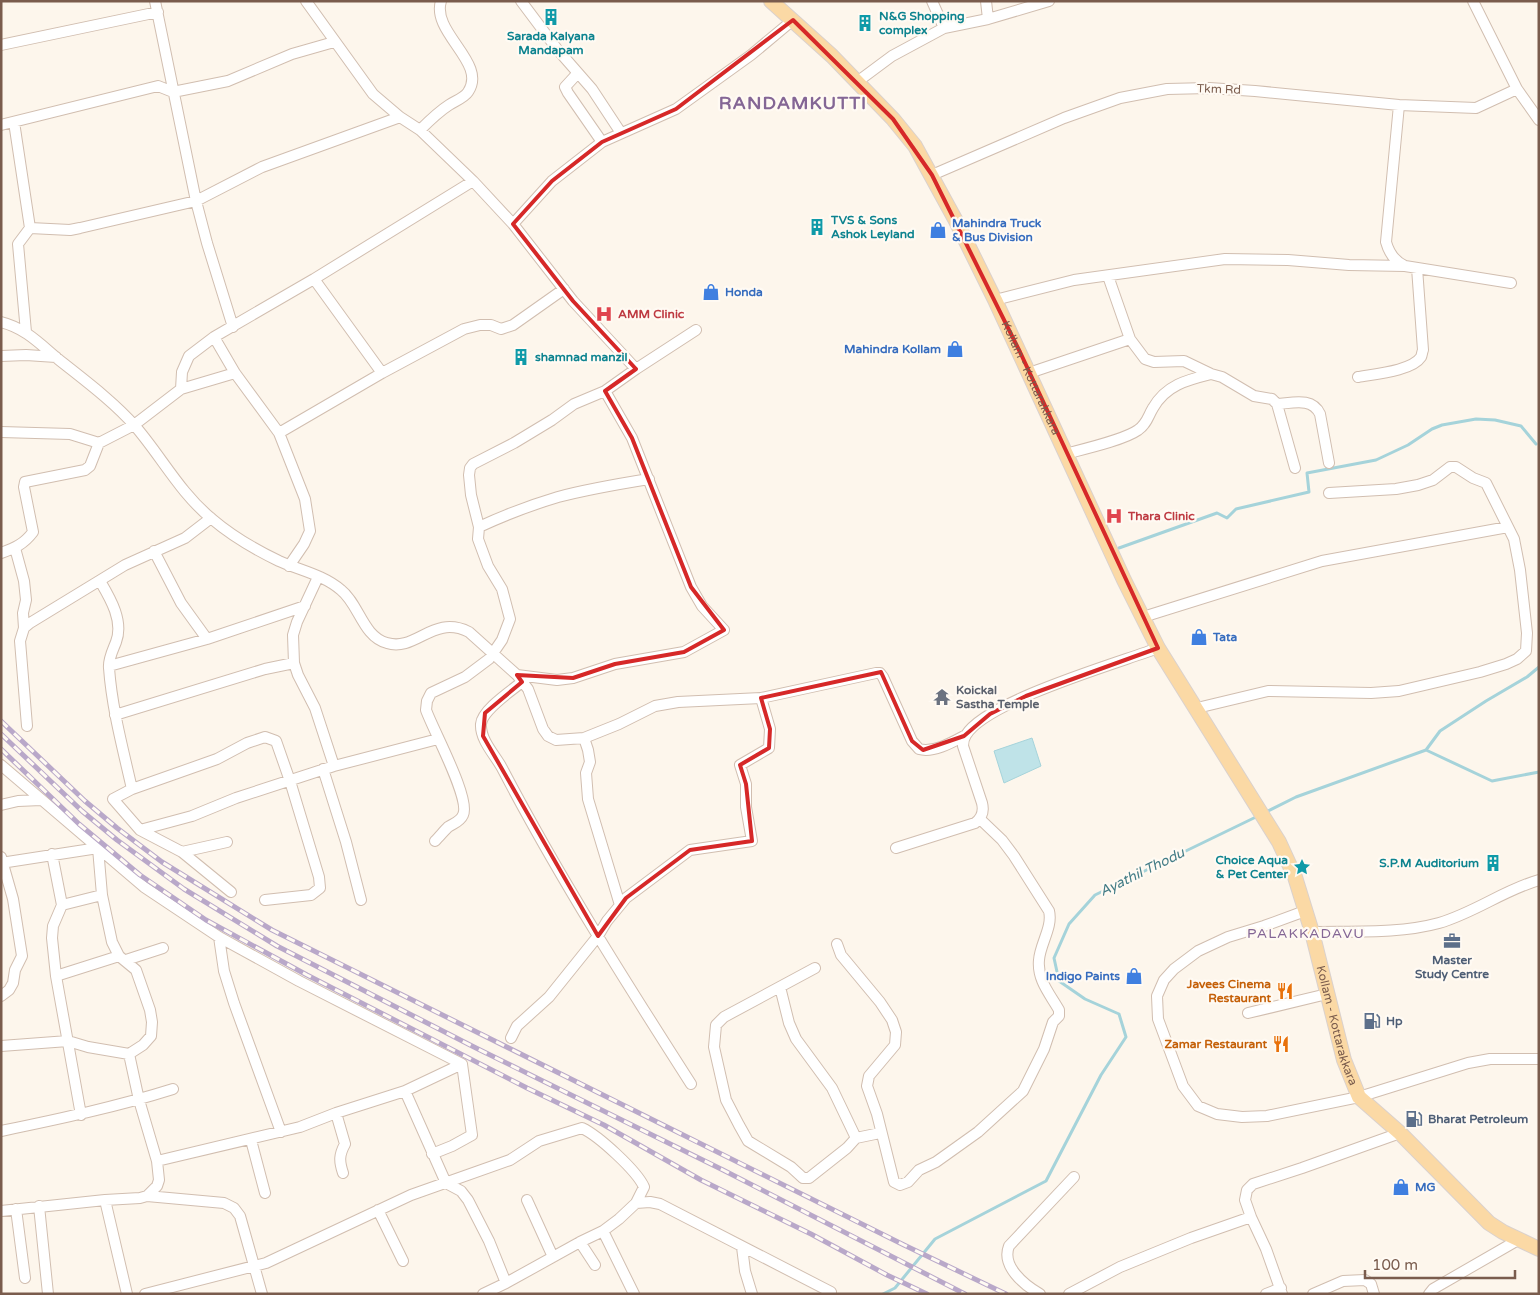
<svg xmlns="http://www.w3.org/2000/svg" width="1540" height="1295" font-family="'Varela Round',sans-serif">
<rect width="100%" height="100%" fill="#fdf6ec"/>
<path fill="#bfe3e8" stroke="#a5d3da" d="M1032,738l9,28 -37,17 -10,-32z"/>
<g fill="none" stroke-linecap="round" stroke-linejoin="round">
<path stroke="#a5d3da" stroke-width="3" d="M1119,548l98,-35 10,5 9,-9 73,-17 -2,-19 69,-13 32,-15 24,-16 10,-4 34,-6 19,1 26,6 15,18
M1426,750l14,-19 46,-30 41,-24 12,-10
M1264,813l32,-16 130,-47 66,31 47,-9
M883,1294l12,-6 40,-49 111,-58 55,-106 25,-38 -7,-23 -34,-15 -26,-18 -5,-23 15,-34 26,-29 163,-79"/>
<g stroke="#d1beb0" stroke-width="12">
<path id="minor" d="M155,1l41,200 11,42 26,84
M306,1l67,93 27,23 20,13 53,51 40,43 60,77 63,68
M521,1l36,48 35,40 29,44
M932,1l12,27
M1473,1l44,88 22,31
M988,19l61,-18
M1,45l157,-33
M576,75l-11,12 3,6 34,49
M857,82l35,-26 52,-28 44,-9 -2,-18
M1399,105l-13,137c3,11 8,19 19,24l106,17
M14,122l16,106 -12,16 8,88
M1,125l157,-39 15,6 55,-11 64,-27 42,-12
M420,130c9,-9 18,-18 29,-25 6,-4 15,-7 19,-13 20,-29 -37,-59 -27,-91
M932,175l132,-57 56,-20 47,-9 42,-1 46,3 144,14 77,3 41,-19
M513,224l39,-43 50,-39 74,-33 75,-54 42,-35
M30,228l40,2 10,-2 116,-27 66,-34 138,-50
M1108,276l22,63 15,20 9,3 30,-1 27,13 11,3 32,19 18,3 5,5 18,64
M314,279l68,94 82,-44 16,-4h11l10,4 12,-4 51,-36
M995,300l79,-20 151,-21 63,1 61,5 56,1
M1,322c24,6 38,21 57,37 25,20 55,42 77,67 26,30 45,67 77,93 20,17 44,31 67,42 20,9 45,14 62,29 18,14 22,47 46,53 29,9 46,-29 82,-11l48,43 11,14 15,40 5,7 8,4 28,-2 35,-14 36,-18 23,-4 83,-4 115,-25h4l3,4 29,64 7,8c14,4 32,-6 45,-13
M214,337l21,36 44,60 26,66 5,32 -6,13 -15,22
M1,356l25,-1 30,2
M1029,373l101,-34
M1358,377c16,-3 54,-6 63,-20 1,-2 1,-5 2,-7l-6,-82
M181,389l54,-16
M1277,404c16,-1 35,-7 43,10l9,49
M1,432l69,2 29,9
M279,433l103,-60
M1065,454c19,-5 59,-14 73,-24 9,-6 10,-14 15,-22 13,-23 34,-28 58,-34
M479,527c26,-12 52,-22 79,-30 30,-8 60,-13 91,-18
M15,548l9,33 2,19 -3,13 1,15 -4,13 7,85
M154,551l27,52 26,36
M1,553c14,-5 23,-9 32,-21l-9,-45 1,-5 60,-12 5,-4 9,-23 35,-18 47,-36 1,-17 7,-16 25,-19 100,-58 159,-98
M318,577l-21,45 -4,13 1,28 4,12 17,33 19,58
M100,581c10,17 24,40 16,61 -3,8 -8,17 -7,26 3,41 14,81 23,121
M1143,617l179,-56 186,-34
M24,628l6,-5 95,-58 60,-27 26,-20
M109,666l98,-27 98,-33
M517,675l40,5 16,-2 42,-14 69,-12 40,-22 -22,-24 -11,-19 -59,-149 -27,-47
M522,682c-11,9 -40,28 -41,42 -1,16 14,31 21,44 57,109 123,213 189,316
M1197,708l71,-17 103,2 28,-2 81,-19 26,-8 11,-5 9,-8 1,-18 -7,-63 -6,-31 -28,-56 -13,-5 -17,-11h-6l-17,13 -15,5 -22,4 -67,4
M115,715l150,-46 29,-6
M584,738l4,12 2,12 -4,11 2,26 32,106
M1,765l143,122 75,50 80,44 163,83
M323,769l23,73 15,58
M1,805l17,-4 23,-1
M140,830l52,-14 44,-18 98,-32 104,-27
M435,841c4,-4 9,-10 13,-14 6,-4 12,-5 15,-12 8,-16 -30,-85 -37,-105l1,-9 4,-8 34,-16 24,-18 13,-19 8,-21 -8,-30 -14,-23 -10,-27 1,-12 -8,-32 -2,-20 1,-7 3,-4 41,-21 38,-23 22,-16 31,-13 31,-22 60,-39
M896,848l79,-25c7,-5 9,-12 7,-20l-19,-57c0,-4 1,-8 3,-11 20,-34 152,-72 192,-87
M182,852l45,-10
M52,854l10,51 40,-10
M1,857l12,42 9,57 -7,14 -2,13 -4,7 -8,6
M1,863l97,-15 4,47 10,47 7,14 17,14 14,40 2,12 -1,14 -8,9 -14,9 10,46 18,61 2,19 -2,6 -10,10 -7,2 -35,2 -104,11
M231,892l-49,-40 -42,-22 -27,-31 19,-10 85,-30 30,-16 18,-6 11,4 14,40 29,96 1,11 -9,7 -46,5
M62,905l-9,21 -1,12 4,38 25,139
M1305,911l-41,15 -36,11 -30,14 -24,18 -10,11 -7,16 1,23 25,67 15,20 19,8 25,3 25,-1 92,-19 109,-34 22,-4h49
M1312,932c42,-1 87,2 127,-9 35,-10 65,-33 100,-43
M219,937l5,34 10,32 47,129
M837,944l4,11 39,47 12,18 4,12 -1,13 -26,31 -2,10 10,28 17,68 6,3 8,-3 11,-12 17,-8 42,-30 45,-41 21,-42 9,-27 6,-6v-6c-9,-16 -22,-30 -20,-50 1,-16 14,-33 10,-49l-35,-55 -12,-16 -22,-21
M126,960l37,-12
M815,968l-91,49 -8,8 -2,22 12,53 13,25 9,16 43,26 12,11h6l38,-30 9,-10 24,-5
M56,976l63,-20
M780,987l9,36 7,16 36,49 24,50
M1248,1013l79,-19
M511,1038l6,-12 32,-29 49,-61 9,-15 19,-23 64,-48 62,-9 -6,-34v-23l-6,-19 29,-17 1,-19 -9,-31
M1,1046l67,-5 20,6 41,7
M405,1091l41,92 15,8 7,9 21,41 17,42 -23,11
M336,1113l9,31c-6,11 -6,17 -2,29
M1,1131c58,-12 115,-24 172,-42
M251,1140l14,53
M432,1154l20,-8 20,-11 -10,-71
M157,1161l143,-34 36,-14 69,-22 57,-27
M147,1196l77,7 10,5 6,8 22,78
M105,1200l22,94
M527,1200l26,57
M39,1206l9,88
M16,1209l9,69
M378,1210l25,51
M603,1231l31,63
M580,1242l15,23
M742,1247l3,24 7,23
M506,1283l74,-41 23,-11 16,-12 17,-16 14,-1 10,2 171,88
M145,1294l121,-31 145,-68 99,-35 29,-19 43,-13c17,8 55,43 62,59l-8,16
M1040,1294c-16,-9 -39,-28 -31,-48l65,-69
M1069,1294l51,-27 71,-29 60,-21
M1266,1294l15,-6
M1282,1294l-16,-45 -15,-32 -6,-17 2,-10 6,-6 49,-16 98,-35
M1313,1294l30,-13 22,-1 6,4 3,10
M1429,1294l4,-5 85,-49"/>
</g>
<g stroke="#dad1cd" stroke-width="16">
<g id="major">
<path id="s1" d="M771,1l61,55 61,63 22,27 41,75 39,79 129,280 34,68 121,194 16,35 17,55 32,128 15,37 41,36 89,90 14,9 36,17"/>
</g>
</g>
<use href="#minor" stroke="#fff" stroke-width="10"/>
<use href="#major" stroke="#fbd9a5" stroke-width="14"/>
<g stroke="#b9a8c9" stroke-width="5">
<path id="rail" d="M1,721l84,80 32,27 45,34 110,68 632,315 102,49
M1,734l81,77 35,29 67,49 93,57 197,101 249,123 242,124
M1,749l78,75 61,51 66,45 101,55 220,113 77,37 97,55 110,54 76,41 40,19"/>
</g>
<use href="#rail" stroke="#fffaf3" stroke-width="3" stroke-dasharray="9" stroke-linecap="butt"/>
</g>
<path fill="none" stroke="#d62828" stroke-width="4" stroke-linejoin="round" d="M793,20l100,99 39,56 88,177 138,296 -132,48 -36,18 -26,22 -41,14 -11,-9 -31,-69 -120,26 9,31 -1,19 -29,17 6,19 6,57 -62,9 -64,48 -28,38 -115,-200 2,-23 37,-31 -5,-7 56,3 42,-14 69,-12 40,-22 -33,-43 -59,-149 -27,-47 31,-22 -63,-68 -60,-77 39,-43 50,-39 74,-33z"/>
<defs>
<g id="building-bare" transform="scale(1.35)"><path d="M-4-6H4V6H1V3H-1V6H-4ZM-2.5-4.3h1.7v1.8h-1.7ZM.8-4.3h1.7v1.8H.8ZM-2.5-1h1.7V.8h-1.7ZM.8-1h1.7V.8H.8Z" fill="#0f9aa8" stroke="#fffaf3" stroke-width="2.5" paint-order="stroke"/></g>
<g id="shop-bare" transform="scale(1.35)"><path d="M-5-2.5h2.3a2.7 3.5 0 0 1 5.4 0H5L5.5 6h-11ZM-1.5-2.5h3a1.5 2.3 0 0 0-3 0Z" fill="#3f7fe0" stroke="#fffaf3" stroke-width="2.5" paint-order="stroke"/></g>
<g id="hospital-bare" transform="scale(1.35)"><path d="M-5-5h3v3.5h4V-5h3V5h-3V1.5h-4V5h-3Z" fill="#e0444e" stroke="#fffaf3" stroke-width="2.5" paint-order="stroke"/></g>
<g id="temple-bare" transform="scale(1.35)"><path d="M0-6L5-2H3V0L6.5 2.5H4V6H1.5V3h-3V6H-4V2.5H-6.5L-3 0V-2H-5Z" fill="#6b7280" stroke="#fffaf3" stroke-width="2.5" paint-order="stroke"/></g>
<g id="sight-bare" transform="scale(1.35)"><path d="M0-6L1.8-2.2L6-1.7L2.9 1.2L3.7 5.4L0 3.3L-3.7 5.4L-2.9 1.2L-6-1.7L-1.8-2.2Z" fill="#0f9aa8" stroke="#fffaf3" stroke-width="2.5" paint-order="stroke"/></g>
<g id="office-bare" transform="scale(1.35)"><path d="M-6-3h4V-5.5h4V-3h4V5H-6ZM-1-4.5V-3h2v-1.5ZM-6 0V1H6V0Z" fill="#5c6f8a" stroke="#fffaf3" stroke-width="2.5" paint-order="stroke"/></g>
<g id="restaurant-bare" transform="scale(1.35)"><path d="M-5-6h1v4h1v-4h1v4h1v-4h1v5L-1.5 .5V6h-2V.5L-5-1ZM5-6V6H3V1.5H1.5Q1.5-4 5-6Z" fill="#e8710a" stroke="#fffaf3" stroke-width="2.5" paint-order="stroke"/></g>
<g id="fuel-bare" transform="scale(1.35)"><path d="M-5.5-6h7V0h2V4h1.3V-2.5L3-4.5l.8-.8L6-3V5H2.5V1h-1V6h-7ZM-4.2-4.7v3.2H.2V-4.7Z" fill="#5c6f8a" stroke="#fffaf3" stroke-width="2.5" paint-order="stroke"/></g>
</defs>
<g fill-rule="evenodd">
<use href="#building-bare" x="551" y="17"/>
<use href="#building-bare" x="865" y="23"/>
<use href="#building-bare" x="817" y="227"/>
<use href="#shop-bare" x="938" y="230"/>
<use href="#shop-bare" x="711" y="292"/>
<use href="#hospital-bare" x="604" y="314"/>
<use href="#shop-bare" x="955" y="349"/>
<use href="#building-bare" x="521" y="357"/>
<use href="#hospital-bare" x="1114" y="516"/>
<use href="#shop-bare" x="1199" y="637"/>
<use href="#temple-bare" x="942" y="697"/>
<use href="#building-bare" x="1493" y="863"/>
<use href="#sight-bare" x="1302" y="867"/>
<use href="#office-bare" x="1452" y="941"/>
<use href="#shop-bare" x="1134" y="976"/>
<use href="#restaurant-bare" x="1285" y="991"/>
<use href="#fuel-bare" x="1372" y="1021"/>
<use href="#restaurant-bare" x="1281" y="1044"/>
<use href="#fuel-bare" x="1414" y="1119"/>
<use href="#shop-bare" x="1401" y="1187"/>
</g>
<g text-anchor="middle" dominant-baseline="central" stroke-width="4.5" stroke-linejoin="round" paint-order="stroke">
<g font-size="12" font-weight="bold" fill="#0d838f" stroke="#fffaf3" text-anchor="start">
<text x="879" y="16">N&amp;G Shopping<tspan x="879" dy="14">complex</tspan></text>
<text x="551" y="36" text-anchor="middle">Sarada Kalyana<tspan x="551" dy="14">Mandapam</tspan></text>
<text x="831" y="220">TVS &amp; Sons<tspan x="831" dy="14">Ashok Leyland</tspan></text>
<text x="535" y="357">shamnad manzil</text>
<text x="1288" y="860" text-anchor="end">Choice Aqua<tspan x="1288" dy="14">&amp; Pet Center</tspan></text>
<text x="1479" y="863" text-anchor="end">S.P.M Auditorium</text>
</g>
<g font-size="12" fill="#7a5c4d" stroke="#fffaf3">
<text transform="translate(1219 89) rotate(2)">Tkm Rd</text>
<text stroke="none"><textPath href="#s1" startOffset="464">Kollam - Kottarakkara</textPath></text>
<text stroke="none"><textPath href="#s1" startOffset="1184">Kollam - Kottarakkara</textPath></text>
</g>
<g font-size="12" font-weight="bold" fill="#366cbe" stroke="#fffaf3" text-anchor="start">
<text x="952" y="223">Mahindra Truck<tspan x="952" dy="14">&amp; Bus Division</tspan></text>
<text x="725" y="292">Honda</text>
<text x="941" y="349" text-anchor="end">Mahindra Kollam</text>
<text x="1213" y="637">Tata</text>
<text x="1120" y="976" text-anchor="end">Indigo Paints</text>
<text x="1415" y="1187">MG</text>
</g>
<g font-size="12" font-weight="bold" fill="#be3a42" stroke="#fffaf3" text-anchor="start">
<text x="618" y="314">AMM Clinic</text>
<text x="1128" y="516">Thara Clinic</text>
</g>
<g font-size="12" font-weight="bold" fill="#5b616d" stroke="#fffaf3" text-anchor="start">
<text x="956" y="690">Koickal<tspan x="956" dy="14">Sastha Temple</tspan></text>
</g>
<g font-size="12" font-weight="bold" fill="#4e5e75" stroke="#fffaf3" text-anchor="start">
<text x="1452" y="960" text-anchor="middle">Master<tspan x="1452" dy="14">Study Centre</tspan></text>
<text x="1386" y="1021">Hp</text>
<text x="1428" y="1119">Bharat Petroleum</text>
</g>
<g font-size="12" font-weight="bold" fill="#c56008" stroke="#fffaf3" text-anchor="end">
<text x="1271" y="984">Javees Cinema<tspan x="1271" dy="14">Restaurant</tspan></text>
<text x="1267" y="1044">Zamar Restaurant</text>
</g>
<g font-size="14" font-style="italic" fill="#437c86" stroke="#fffaf3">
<text transform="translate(1142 872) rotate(-26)">Ayathil Thodu</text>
</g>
<g font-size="14" letter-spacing="1" fill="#846695" stroke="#fffaf3">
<text x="1306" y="933">PALAKKADAVU</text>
</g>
<g font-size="18" font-weight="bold" letter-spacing="1" fill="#846695" stroke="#fffaf3">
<text x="793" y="103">RANDAMKUTTI</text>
</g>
</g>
<rect width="1540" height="1295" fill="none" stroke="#7a5c4d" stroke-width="5"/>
<path d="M1365 1270v8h150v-8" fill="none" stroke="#7a5c4d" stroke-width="2.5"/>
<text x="1372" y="1270" font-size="15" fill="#7a5c4d" stroke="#fffaf3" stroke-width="4" paint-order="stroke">100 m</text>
</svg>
